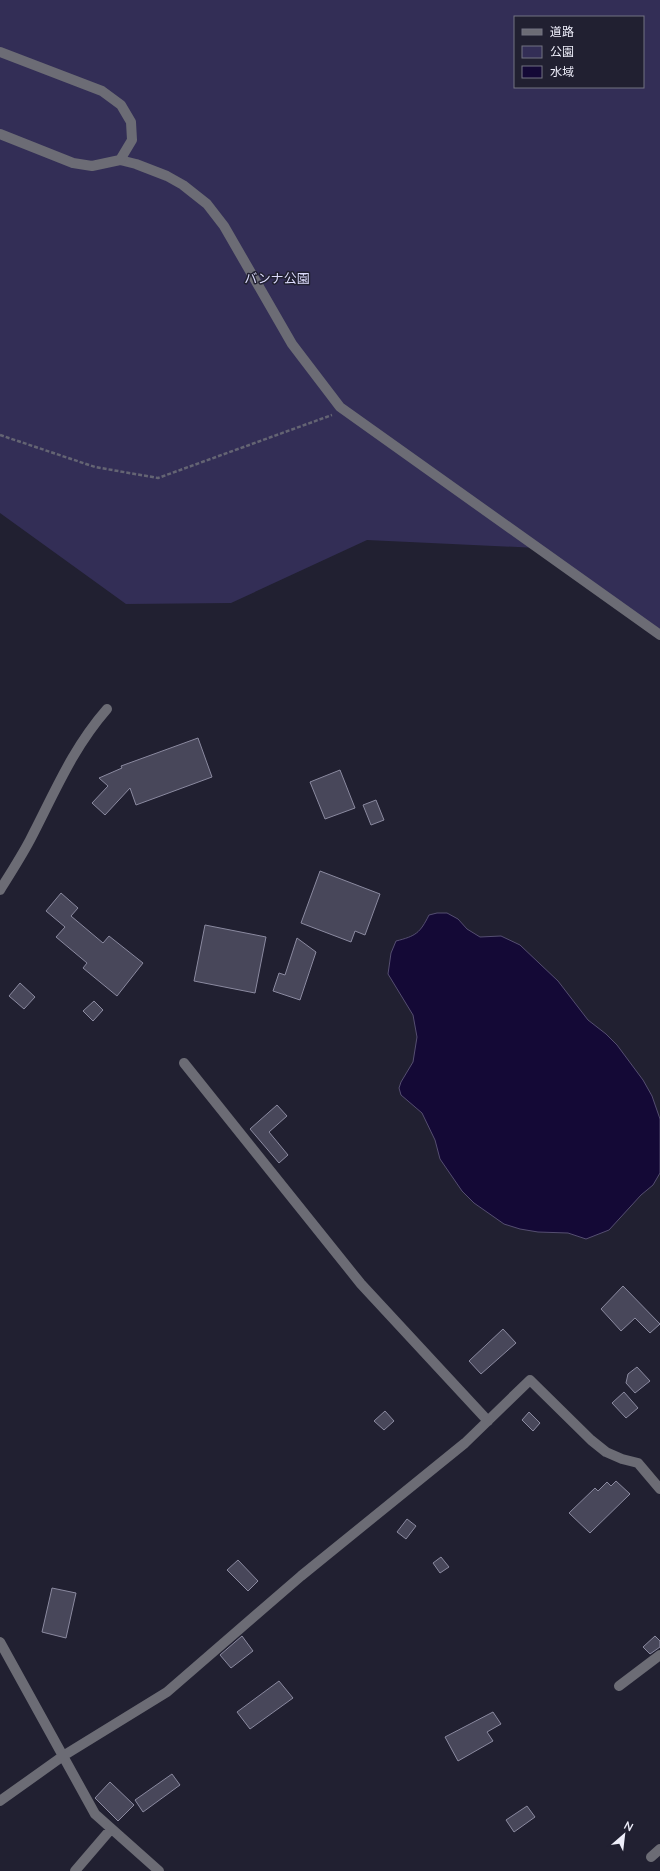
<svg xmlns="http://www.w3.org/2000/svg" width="660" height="1871" font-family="Lato,'Noto Sans JP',sans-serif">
<rect width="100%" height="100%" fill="#212031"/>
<path fill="#332e56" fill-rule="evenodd" d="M0,0h660v635l-122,-87 -171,-8 -136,63 -105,1 -126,-91zM515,17h128v70h-128z"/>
<path fill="#140936" stroke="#554e71" d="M437,913h10l11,6 9,10 13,8 21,-1 19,9 38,36 30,39 18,14 11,11 26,35 9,16 8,23v54l-7,12 -12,10 -32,35 -23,9 -18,-6 -30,-1 -18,-3 -16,-5 -30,-21 -12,-12 -22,-32 -5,-19 -13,-27 -21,-18 -2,-7 2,-6 12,-20 4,-25 -4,-22 -25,-41 3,-21 5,-12c20,-5 24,-8 33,-26z"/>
<path fill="#48475a" stroke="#8b8aa0" d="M198,738l14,39 -76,28 -6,-17 -25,27 -13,-12 16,-17 -9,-8 23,-10 -1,-2z
M340,770l15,38 -30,11 -15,-37z
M376,800l8,20 -13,5 -8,-20z
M320,871l60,23 -15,41 -10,-4 -4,11 -50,-19z
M61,893l17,15 -7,8 32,27 6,-7 34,27 -26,33 -34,-28 4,-5 -31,-26 9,-10 -19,-16z
M205,925l61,12 -11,56 -61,-12z
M297,938l19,14 -16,48 -27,-9 6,-18 6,2z
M20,983l15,14 -11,12 -15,-13z
M94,1001l9,9 -10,11 -10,-10z
M277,1105l10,11 -18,16 19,23 -9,8 -29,-34z
M623,1286l37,38 -10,9 -15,-15 -14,13 -20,-22z
M503,1329l13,14 -35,31 -12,-13z
M637,1367l13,14 -15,12 -9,-10 2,-9z
M624,1392l14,16 -12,10 -14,-15z
M385,1411l9,10 -10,9 -10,-9z
M529,1412l11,11 -7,8 -11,-11z
M616,1481l14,13 -40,39 -21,-20 26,-25 3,3 9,-9 4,4z
M407,1519l9,7 -10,13 -9,-7z
M441,1557l8,10 -9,6 -7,-10z
M238,1560l20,21 -10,10 -21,-21z
M52,1588l24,5 -10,45 -24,-6z
M242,1636l11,15 -22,17 -11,-13z
M655,1636l5,5v6l-10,7 -7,-7z
M279,1681l14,17 -43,31 -13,-17z
M493,1712l8,12 -14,8 6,9 -35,20 -13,-24z
M172,1774l8,11 -37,27 -8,-12z
M110,1782l24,23 -16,16 -23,-23z
M527,1806l8,11 -21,15 -8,-12z"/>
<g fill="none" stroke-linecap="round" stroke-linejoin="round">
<path stroke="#646473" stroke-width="2.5" stroke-dasharray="4 2" stroke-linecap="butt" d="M0,435l95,32 63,11 174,-63"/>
<path stroke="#6c6c75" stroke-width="10" d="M120,160l16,4 31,12 16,9 24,19 17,22 68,118 48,63 320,228
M0,890c10,-16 21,-33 30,-50 24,-46 42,-91 77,-131
M184,1063l177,221 127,137
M0,1642l95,172 64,57
M619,1686l41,-31
M0,1801l63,-45 104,-64 134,-116 164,-133 65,-63 61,60 15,12 16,7 16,4 22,26
M651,1857l9,-8
M75,1871l36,-42"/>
<path stroke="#6c6c75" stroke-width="10" d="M0,52l102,39 19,14 10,17 1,18 -12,20 -28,6 -19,-3 -73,-29"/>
</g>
<g text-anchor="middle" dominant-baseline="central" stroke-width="3" stroke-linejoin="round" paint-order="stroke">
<g font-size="13" fill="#dcdbfc" stroke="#212031">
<text x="277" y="278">バンナ公園</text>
</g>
</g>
<rect x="514" y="16" width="130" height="72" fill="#212031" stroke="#737281"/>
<rect x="522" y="29" width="20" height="6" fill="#6c6c75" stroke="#737281"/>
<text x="550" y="36" font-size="12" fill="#eeeefa">道路</text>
<rect x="522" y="46" width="20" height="12" fill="#332e56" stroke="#737281"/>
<text x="550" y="56" font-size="12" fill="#eeeefa">公園</text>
<rect x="522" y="66" width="20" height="12" fill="#140936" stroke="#737281"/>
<text x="550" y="76" font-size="12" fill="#eeeefa">水域</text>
<g transform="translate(624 1835) rotate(28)" stroke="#212031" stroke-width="3" paint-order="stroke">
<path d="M0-3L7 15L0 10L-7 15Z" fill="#eeeefa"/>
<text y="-6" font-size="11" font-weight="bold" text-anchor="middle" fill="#eeeefa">N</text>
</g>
</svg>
